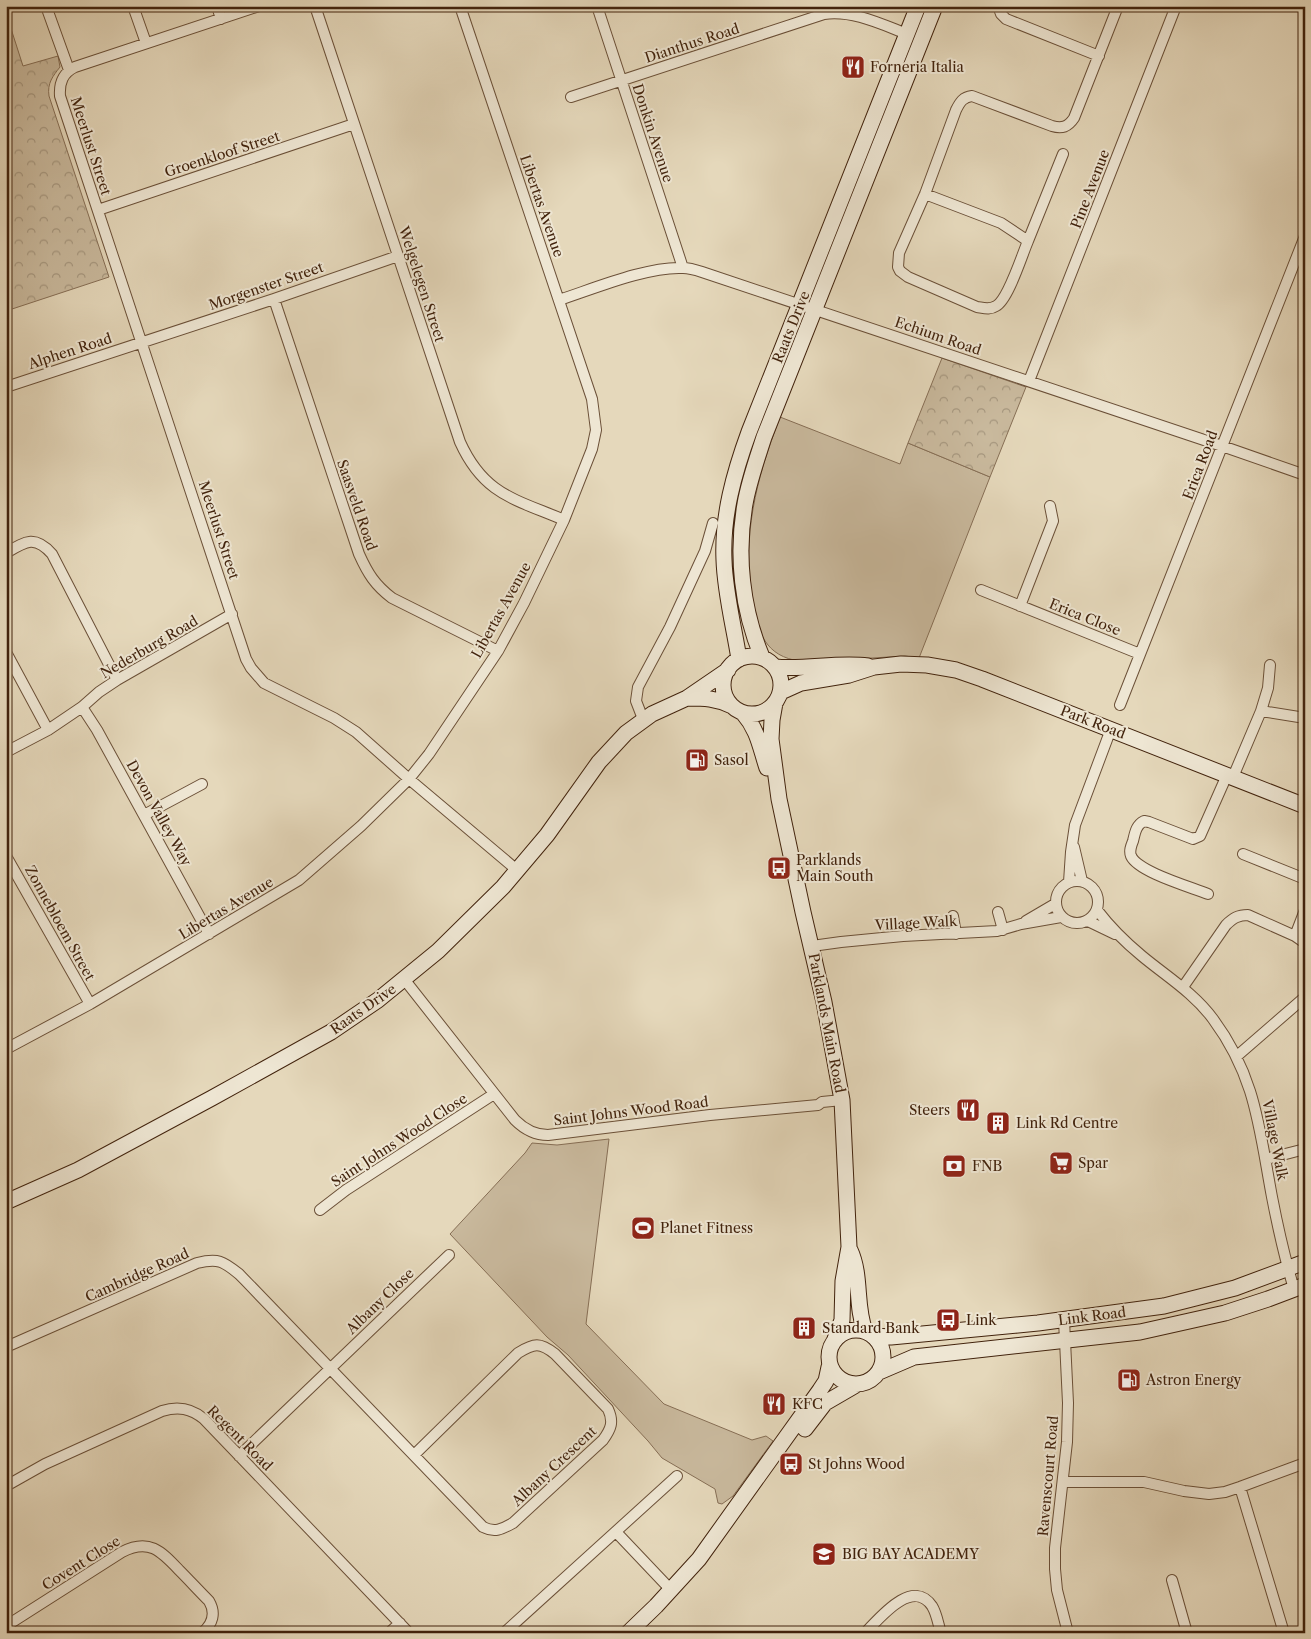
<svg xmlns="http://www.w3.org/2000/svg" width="1311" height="1639" font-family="'Libre Caslon Text',serif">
<defs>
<pattern id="park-crowns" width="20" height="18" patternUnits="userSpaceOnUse" patternTransform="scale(1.25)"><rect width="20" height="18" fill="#c9b99d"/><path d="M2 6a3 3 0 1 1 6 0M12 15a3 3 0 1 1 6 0" fill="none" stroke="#a5967e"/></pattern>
</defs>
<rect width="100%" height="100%" fill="#e5d8bb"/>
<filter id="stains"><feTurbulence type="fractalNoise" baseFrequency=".004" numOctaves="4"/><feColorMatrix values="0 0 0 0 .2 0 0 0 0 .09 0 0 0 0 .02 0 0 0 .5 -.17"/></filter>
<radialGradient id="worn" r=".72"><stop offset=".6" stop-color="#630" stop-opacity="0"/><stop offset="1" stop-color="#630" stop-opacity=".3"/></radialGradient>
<path fill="#c9b99d" stroke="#866e55" d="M780,417l120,47 8,-21 82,34 -71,181 -14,-2 -98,6c-38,-3 -48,-23 -54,-58 -12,-67 3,-124 27,-187z
M609,1139l-23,185 78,80 88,36 14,-4 7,5 -40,55 -11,8 -4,-1 -3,-14 -53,-31 -14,-17 -80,-86 -21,-18 -97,-103 75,-81 7,-10 25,2z"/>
<path fill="url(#park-crowns)" stroke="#866e55" d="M6,13l17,53 35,-10 2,11c-7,9 -13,16 -11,29l60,181 -103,34z
M942,358l84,29 -36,90 -82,-34z"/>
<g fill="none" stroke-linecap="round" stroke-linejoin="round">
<g stroke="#6b5038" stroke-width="12">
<path id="street" d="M46,6l23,64
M133,6l13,37
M217,6l4,13
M259,6l-184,61c-12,6 -16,15 -15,29l186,563 5,9 13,15 70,35 22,14 53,47 108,91
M315,6l145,436c24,53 55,57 104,78
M597,6l86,262
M998,6l3,8 5,5 93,37
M571,97l253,-83c29,-4 57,10 83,20
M925,194l76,29 27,18c-6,14 -20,59 -32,65 -6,4 -12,2 -19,1l-69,-30 -8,-6 -2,-4 1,-14 26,-59 31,-84c4,-8 7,-13 16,-14l80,30c10,3 16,1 22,-8l44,-112
M98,210l256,-86
M1028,241l35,-87
M274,299l85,255c9,20 16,31 33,44l106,53
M559,300c34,-11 89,-34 124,-32 6,0 13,2 19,4l520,174 83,29
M1029,381l147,-375
M6,387l268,-88 124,-43
M6,553c20,-12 29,-18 46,1l65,126
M981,590l159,64
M1020,606l33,-85 -3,-15
M6,652l42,78
M1120,705l185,-469
M82,707l15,23 112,204
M1261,711l7,-23 2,-23
M643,719l-7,-18 2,-14 32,-60 35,-76 8,-28
M6,752l42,-22 34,-23 17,-15 18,-12 115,-66
M1233,777l28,-66 44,7
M144,815l58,-31
M1074,847l8,34
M1243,854l62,25
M6,856l84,148
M1056 902a21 21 0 1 1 42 0a21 21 0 1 1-42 0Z
M1069,882l2,-30 4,-27 36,-96
M1208,894c-17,-7 -70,-22 -77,-38 -2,-5 0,-10 2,-15 2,-8 3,-16 11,-20l5,1 44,17 7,-3 27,-61
M1097,910c13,17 28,32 45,46 24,20 52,37 71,63 43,58 46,109 59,178 6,31 13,62 22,92
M998,912l5,18
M953,916l3,18
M1026,921l29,-17
M1088,921l27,13
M1295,936l10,-26
M812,946l29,-4 62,-6 94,-5 24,-7 40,-7
M404,979l111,141c10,10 20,15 33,15l162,-20 108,-10 4,-3 20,-2
M1183,987l43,-62c7,-7 12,-10 22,-10l47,21 10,7
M6,1049l84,-45 209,-124 62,-54 48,-47 20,-25 69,-103 26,-48 40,-83 28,-71 4,-19 -4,-31 -132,-393
M1237,1056l68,-59
M1266,1159l39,-10
M320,1210l26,-20 148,-96
M1064,1320l4,83 -1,39 -12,106v21l2,21 11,43
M6,1347l191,-84c21,-5 26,-2 42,11 82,84 163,169 244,253 12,6 19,2 30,-4l90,-83c8,-11 11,-18 5,-31l-53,-55c-15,-12 -21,-11 -37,-1l-104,102
M239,1456l210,-201
M1063,1482h81l40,9 25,3 16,-2 15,-5 65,-24
M6,1486l39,-22 117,-53c16,-5 29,-3 42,8l205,214
M1240,1487l44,146
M616,1532l55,58
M1172,1580l15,53
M6,1626l116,-74c27,-14 39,-1 57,18 10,10 20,21 30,31 7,12 4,23 -7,32
M389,1633l11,-10
M504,1633l173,-157
M865,1633c14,-14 47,-56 67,-27 5,8 6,18 9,27"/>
</g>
<g stroke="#42230d" stroke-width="17">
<path id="secondary" d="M723 685a29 29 0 1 1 58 0a29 29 0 1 1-58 0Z
M762,657c-20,-48 -26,-102 -17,-153 4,-23 12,-45 19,-67l171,-431
M739,659c-5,-32 -14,-66 -15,-99 -2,-44 10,-87 25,-128l169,-426
M775,667c31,3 62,-5 93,-1
M781,692l20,-9 48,-8 25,-8 27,-3 26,1 29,5 26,9 323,127
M687,698c17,0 29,0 45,8
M775,703l-3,17 -1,19 8,60 24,113 21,90 18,98 7,147 -6,34 -1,39 -7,19
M743,713c15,17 17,34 24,55
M6,1202l72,-32 134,-72 119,-66 47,-32 60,-49 65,-64 44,-52 52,-73 27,-29 26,-19 35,-16 41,-28
M850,1250c12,26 5,56 15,81
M829 1357a27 27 0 1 1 54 0a27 27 0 1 1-54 0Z
M873,1336l18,1 147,-14 126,-17 71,-18 70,-26
M879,1372l35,-15 226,-25 85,-19 43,-14 37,-14
M805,1429l20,-26 31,-18
M628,1633l28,-27 43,-47 121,-169 6,-9 3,-14"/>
</g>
<use href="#street" stroke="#eee6d3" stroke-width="10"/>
<use href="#secondary" stroke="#eee6d3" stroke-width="15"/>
</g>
<defs>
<g id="restaurant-square" transform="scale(1.25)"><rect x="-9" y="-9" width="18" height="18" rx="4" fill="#8f2418" stroke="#eee6d3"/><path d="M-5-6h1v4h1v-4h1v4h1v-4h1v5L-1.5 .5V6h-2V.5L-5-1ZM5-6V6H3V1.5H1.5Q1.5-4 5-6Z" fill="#fff"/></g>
<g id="fuel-square" transform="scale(1.25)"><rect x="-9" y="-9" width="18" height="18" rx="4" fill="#8f2418" stroke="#eee6d3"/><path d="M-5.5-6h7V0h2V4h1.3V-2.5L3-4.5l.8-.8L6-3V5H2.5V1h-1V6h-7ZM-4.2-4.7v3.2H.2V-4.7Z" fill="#fff"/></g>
<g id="bus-square" transform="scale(1.25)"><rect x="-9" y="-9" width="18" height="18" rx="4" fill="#8f2418" stroke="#eee6d3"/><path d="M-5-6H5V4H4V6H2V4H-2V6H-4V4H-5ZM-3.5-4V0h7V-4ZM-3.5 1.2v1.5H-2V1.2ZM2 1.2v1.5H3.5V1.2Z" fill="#fff"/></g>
<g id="building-square" transform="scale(1.25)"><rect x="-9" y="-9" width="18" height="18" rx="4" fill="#8f2418" stroke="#eee6d3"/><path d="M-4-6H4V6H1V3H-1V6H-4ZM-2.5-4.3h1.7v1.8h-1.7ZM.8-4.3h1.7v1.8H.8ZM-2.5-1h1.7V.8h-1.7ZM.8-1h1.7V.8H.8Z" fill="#fff"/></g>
<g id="supermarket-square" transform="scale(1.25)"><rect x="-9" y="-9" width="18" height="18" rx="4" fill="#8f2418" stroke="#eee6d3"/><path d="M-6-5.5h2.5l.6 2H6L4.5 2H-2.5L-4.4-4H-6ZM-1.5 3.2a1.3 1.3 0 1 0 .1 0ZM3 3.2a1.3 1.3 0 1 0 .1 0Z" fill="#fff"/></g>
<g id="bank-square" transform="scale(1.25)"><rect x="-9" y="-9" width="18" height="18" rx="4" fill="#8f2418" stroke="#eee6d3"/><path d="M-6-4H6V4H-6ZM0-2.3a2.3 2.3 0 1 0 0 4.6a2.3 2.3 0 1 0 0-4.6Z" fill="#fff"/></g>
<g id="stadium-square" transform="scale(1.25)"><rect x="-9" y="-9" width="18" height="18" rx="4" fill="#8f2418" stroke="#eee6d3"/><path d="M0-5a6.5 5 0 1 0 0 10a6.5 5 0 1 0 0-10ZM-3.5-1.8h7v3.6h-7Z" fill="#fff"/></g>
<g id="school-square" transform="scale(1.25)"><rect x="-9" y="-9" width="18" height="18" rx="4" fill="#8f2418" stroke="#eee6d3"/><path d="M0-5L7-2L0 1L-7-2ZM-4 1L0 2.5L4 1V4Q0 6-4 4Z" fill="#fff"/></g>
</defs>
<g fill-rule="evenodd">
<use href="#restaurant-square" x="853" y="67"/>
<use href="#fuel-square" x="697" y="760"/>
<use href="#bus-square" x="779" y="868"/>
<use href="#restaurant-square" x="968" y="1110"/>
<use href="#building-square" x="998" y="1123"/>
<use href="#supermarket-square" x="1061" y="1163"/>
<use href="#bank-square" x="954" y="1166"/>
<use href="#stadium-square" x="643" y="1228"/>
<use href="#bus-square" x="948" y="1320"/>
<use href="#building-square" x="804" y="1328"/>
<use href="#fuel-square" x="1129" y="1380"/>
<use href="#restaurant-square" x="774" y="1404"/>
<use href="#bus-square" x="791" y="1464"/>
<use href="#school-square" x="824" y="1554"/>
</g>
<g text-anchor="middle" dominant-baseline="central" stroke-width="4" stroke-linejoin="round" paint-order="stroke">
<g font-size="14" fill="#42230d" stroke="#eee6d3">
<text transform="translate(692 43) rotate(-18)">Dianthus Road</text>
<text transform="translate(653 133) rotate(72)">Donkin Avenue</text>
<text transform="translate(91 146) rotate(72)">Meerlust Street</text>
<text transform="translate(222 154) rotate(-18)">Groenkloof Street</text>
<text transform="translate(1090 189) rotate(-69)">Pine Avenue</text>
<text transform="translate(542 206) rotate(71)">Libertas Avenue</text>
<text transform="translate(422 284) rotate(72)">Welgelegen Street</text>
<text transform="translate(266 286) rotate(-19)">Morgenster Street</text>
<text transform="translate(791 327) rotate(-68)">Raats Drive</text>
<text transform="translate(938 336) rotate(19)">Echium Road</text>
<text transform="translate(70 351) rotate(-18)">Alphen Road</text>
<text transform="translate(1200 465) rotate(-69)">Erica Road</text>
<text transform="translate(357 505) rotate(71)">Saasveld Road</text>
<text transform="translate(219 530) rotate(72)">Meerlust Street</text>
<text transform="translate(501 610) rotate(-61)">Libertas Avenue</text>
<text transform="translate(1085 617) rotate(22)">Erica Close</text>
<text transform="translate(149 647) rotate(-30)">Nederburg Road</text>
<text transform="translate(1093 722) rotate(21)">Park Road</text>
<text transform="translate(159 813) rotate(61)">Devon Valley Way</text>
<text transform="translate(226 908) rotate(-31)">Libertas Avenue</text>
<text transform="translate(60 923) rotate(61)">Zonnebloem Street</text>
<text transform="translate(916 923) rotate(-3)">Village Walk</text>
<text transform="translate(363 1009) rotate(-35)">Raats Drive</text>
<text transform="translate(827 1023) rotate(79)">Parklands Main Road</text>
<text transform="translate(631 1111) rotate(-7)">Saint Johns Wood Road</text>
<text transform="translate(399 1140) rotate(-33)">Saint Johns Wood Close</text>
<text transform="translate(1275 1140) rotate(79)">Village Walk</text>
<text transform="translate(137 1275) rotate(-24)">Cambridge Road</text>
<text transform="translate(380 1301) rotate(-44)">Albany Close</text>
<text transform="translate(1092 1316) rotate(-7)">Link Road</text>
<text transform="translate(240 1438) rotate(45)">Regent Road</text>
<text transform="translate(554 1466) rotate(-43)">Albany Crescent</text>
<text transform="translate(1048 1476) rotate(-85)">Ravenscourt Road</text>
<text transform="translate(81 1563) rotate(-32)">Covent Close</text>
</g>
<g font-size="14" fill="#42230d" stroke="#eee6d3" text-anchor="start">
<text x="870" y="67">Forneria Italia</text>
<text x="714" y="760">Sasol</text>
<text x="796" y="860">Parklands<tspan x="796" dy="16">Main South</tspan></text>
<text x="950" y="1110" text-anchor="end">Steers</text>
<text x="1016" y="1123">Link Rd Centre</text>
<text x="1078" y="1163">Spar</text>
<text x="972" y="1166">FNB</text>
<text x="660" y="1228">Planet Fitness</text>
<text x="966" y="1320">Link</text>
<text x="822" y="1328">Standard Bank</text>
<text x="1146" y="1380">Astron Energy</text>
<text x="792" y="1404">KFC</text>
<text x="808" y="1464">St Johns Wood</text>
<text x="842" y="1554">BIG BAY ACADEMY</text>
</g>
</g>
<rect width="1311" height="1639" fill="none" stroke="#e5d8bb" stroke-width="25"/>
<rect x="8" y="8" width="1296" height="1624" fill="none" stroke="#42230d" stroke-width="2.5"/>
<rect x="12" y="12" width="1286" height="1614" fill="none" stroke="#42230d"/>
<rect width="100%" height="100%" filter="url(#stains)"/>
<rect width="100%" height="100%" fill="url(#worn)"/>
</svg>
